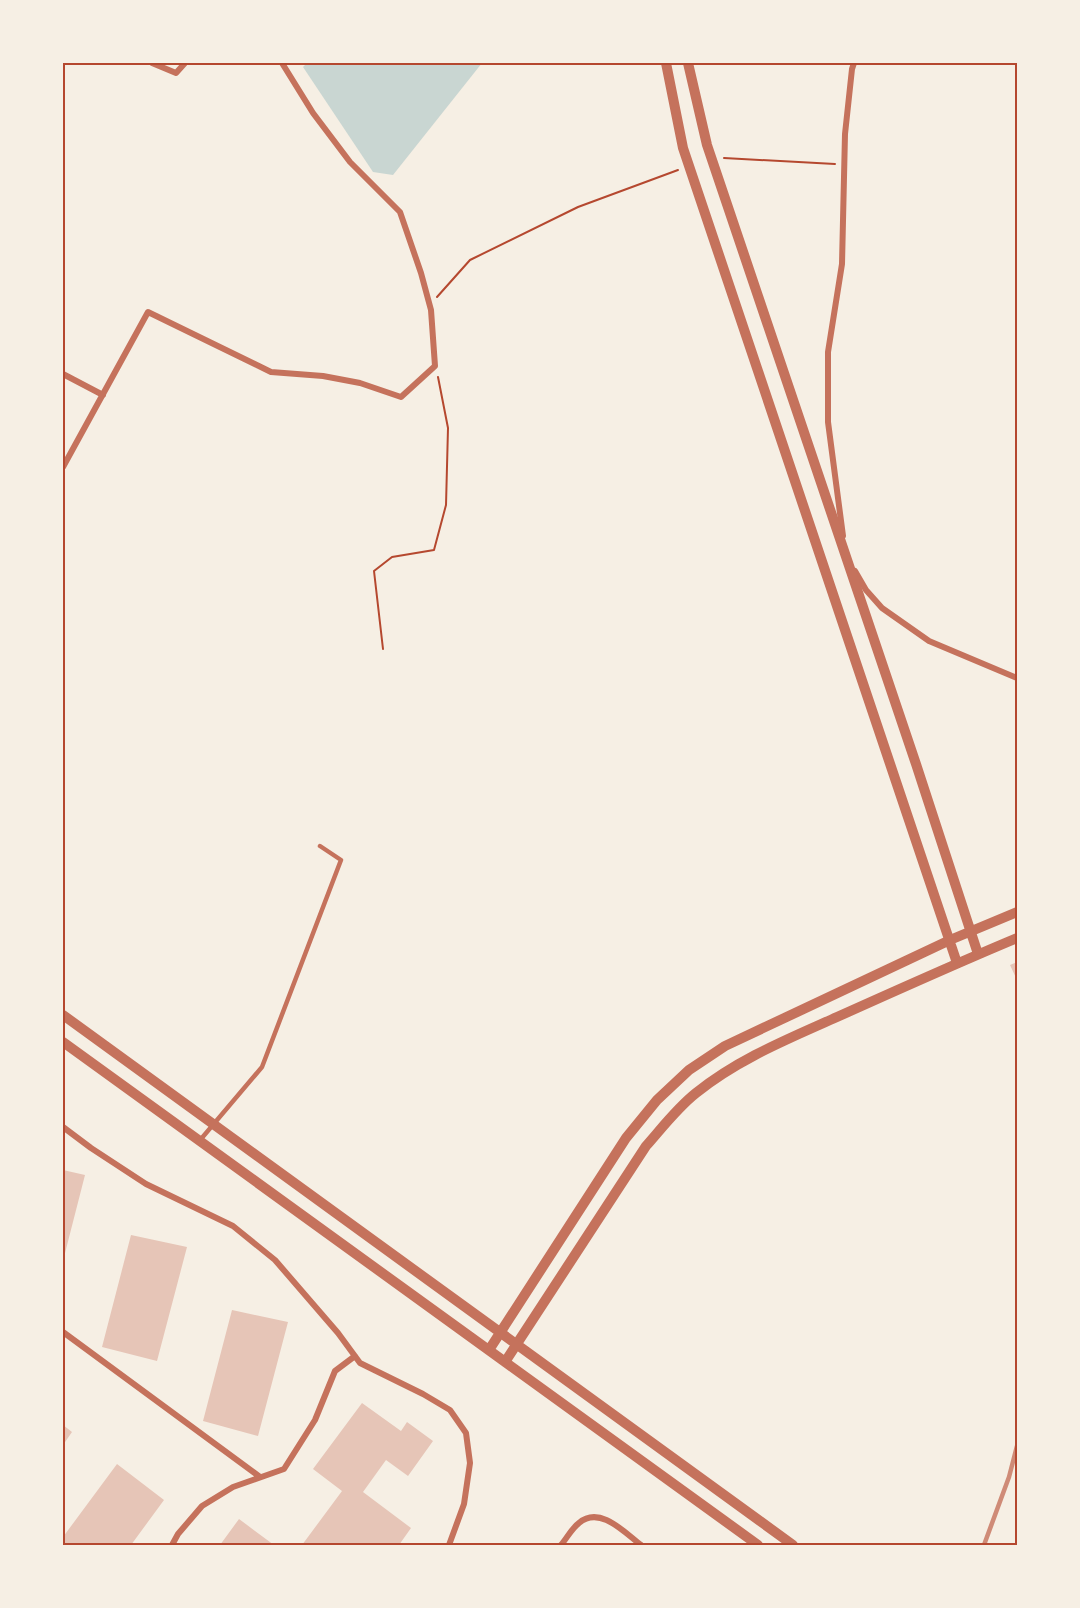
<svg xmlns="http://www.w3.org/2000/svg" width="1080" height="1608" font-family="'Public Sans',sans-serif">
<rect width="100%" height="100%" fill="#f6efe4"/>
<path fill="#c9d6d2" d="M307,63h175l-89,112 -20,-3 -70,-105z"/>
<path fill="#e6c5b7" d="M1017,962v18l-7,-15z
M63,1170l22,5 -21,82 -1,-1z
M131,1235l56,12 -30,114 -55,-14z
M232,1310l56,12 -30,114 -55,-15z
M362,1403l39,28 6,-9 26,19 -25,35 -22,-16 -23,32 48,36 -12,17h-97l40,-54 -29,-22z
M63,1425l9,7 -9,13z
M117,1464l47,36 -33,45h-68v-8z
M239,1519l35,26h-54z"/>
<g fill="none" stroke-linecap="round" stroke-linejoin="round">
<path stroke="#b5482f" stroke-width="2" d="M724,158l111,6
M437,297l33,-37 108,-53 100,-37
M383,649l-9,-78 18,-14 42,-7 12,-45 2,-77 -10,-51"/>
<path stroke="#c5725c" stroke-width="4.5" d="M201,1139l61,-72 79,-207 -21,-14"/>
<path stroke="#c5725c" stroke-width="6" d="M152,63l24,10 9,-10
M63,374l40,21
M63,467l85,-155 123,60 52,4 37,7 41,14 34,-31 -4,-56 -10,-37 -21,-61 -50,-50 -37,-49 -31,-50
M843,536l-15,-114v-70l14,-88 3,-130 7,-65 2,-6
M855,571l11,19 16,18 47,33 88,37
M63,1127l28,21 55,36 87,42 42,34 63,73 22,30 63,31 27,16 16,23 4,30 -6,41 -15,41
M63,1332l197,145
M172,1545l6,-11 24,-28 31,-19 51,-18 31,-49 20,-49 20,-15
M561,1545c6,-7 11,-17 18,-22 21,-18 46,10 62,22"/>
<path stroke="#c5725c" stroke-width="10" d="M666,63l17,85 274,815
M688,63l19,82 209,619 62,190
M63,1015l730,530
M63,1042l695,503
M489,1350l137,-212 31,-38 32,-30 36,-24 225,-106 67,-28
M505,1362l141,-216c16,-18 31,-38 50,-53 42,-34 92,-54 141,-76 60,-27 120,-54 180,-79"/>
<path stroke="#cf8b77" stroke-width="4.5" d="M984,1545l25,-68 8,-31"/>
</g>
<rect width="1080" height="1608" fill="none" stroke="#f6efe4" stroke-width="129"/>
<rect x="64" y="64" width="952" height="1480" fill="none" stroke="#b5482f" stroke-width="2"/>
</svg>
